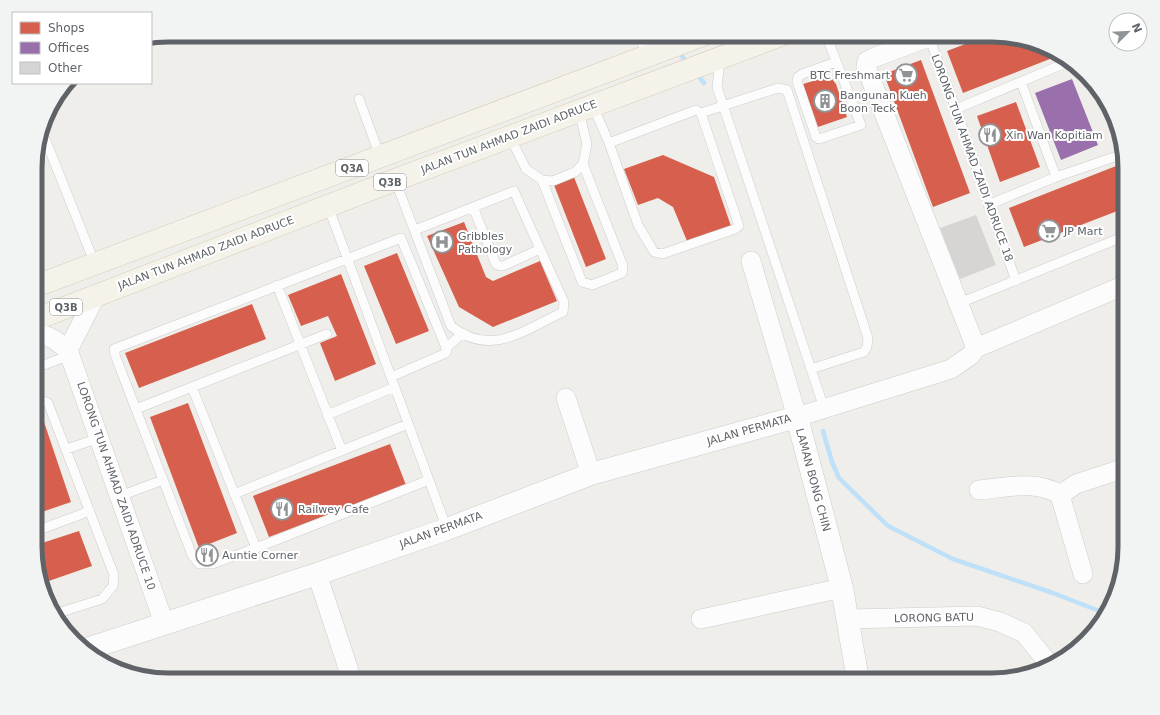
<svg xmlns="http://www.w3.org/2000/svg" width="1160" height="715" font-family="'DejaVu Sans',sans-serif">
<rect width="100%" height="100%" fill="#efeeea"/>
<path fill="#d6604d" d="M989,35l70,18 1,2 -97,38 -16,-42z
M921,60l49,133 -37,14 -49,-133z
M826,77l6,2 4,5 11,33 -29,10 -15,-43z
M1016,102l24,65 -40,15 -23,-66z
M663,155l51,22 17,49 -44,15 -14,-34 -15,-9 -20,7 -14,-36z
M1116,166l9,22v20l-101,39 -15,-39z
M572,172l34,87 -20,8 -34,-87z
M464,222l22,55 7,4 47,-20 17,40 -64,26 -34,-20 -32,-71z
M397,253l32,78 -33,13 -32,-78z
M341,274l35,90 -41,17 -15,-38 17,-7 -9,-20 -27,10 -13,-31z
M252,304l14,35 -127,49 -14,-35z
M188,403l49,130 -38,15 -49,-131z
M43,419l28,83 -35,12v-92z
M390,444l16,41 -137,52 -16,-41z
M79,531l13,35 -49,17 -7,-19v-19z"/>
<path fill="#9970ab" d="M1072,79l26,66 -37,15 -26,-67z"/>
<g fill="none" stroke-linecap="round" stroke-linejoin="round">
<path stroke="#bfe0f9" stroke-width="4.5" d="M678,51l10,13
M696,73l8,10
M823,431l9,31 7,16 49,48 65,33 100,34 54,21"/>
</g>
<path fill="#d6d5d3" d="M976,215l20,50 -36,14 -20,-51z"/>
<g fill="none" stroke-linecap="round" stroke-linejoin="round">
<g stroke="#cbcccc" stroke-width="10">
<path id="service" d="M826,35l35,90 -42,14 -3,-2 -19,-56 1,-4 4,-3 34,-12
M929,37l27,72 60,172
M720,59l-3,28 107,321
M1021,82l35,95
M359,99l21,57
M1106,100l4,12
M593,106l16,37
M956,109l112,-47
M696,110l5,3 38,113 -4,3 -73,25 -8,-2 -16,-27 -29,-82z
M701,113l77,-25 9,2 81,248 -1,9 -3,5 -53,17
M42,131l53,133
M510,137l16,32 16,11 11,1 22,-9 8,-8 4,-20 -8,-33
M395,180l56,146c40,32 73,4 112,-14l1,-10 -50,-111 -99,39
M542,180l40,102 10,3 30,-12 1,-7 -40,-102
M988,205l68,-28 67,-23
M328,206l119,323
M473,207l23,57 4,2h3l37,-17
M277,285l65,166
M957,304l168,-68
M447,347l15,-13
M36,368l34,-13
M391,377l55,-24 1,-3 -46,-112 -287,111 1,6 77,200 7,9h13l44,-16 173,-68
M192,387l64,161
M36,404l8,-3 4,2 66,172 -1,11 -11,13 -47,15
M136,409l191,-75
M327,415l68,-28
M67,449l32,-11
M234,494l174,-70
M120,496l43,-16
M36,531l54,-20"/>
</g>
<g stroke="#cbcccc" stroke-width="20">
<path id="minor" d="M644,35l9,20
M934,35l-61,23 -6,3 -1,6 110,281
M751,261l46,156 154,-48 20,-14 5,-7 149,-63
M36,331l19,9 13,10 96,273
M68,350l28,-55
M566,398l25,76
M979,490c25,-2 58,-11 81,5
M1060,495l23,79
M1060,495l16,-11 49,-16
M317,574l35,106
M701,619l141,-31
M848,619l129,-3 23,6 24,11 26,32"/>
</g>
<g stroke="#cbcccc" stroke-width="23">
<path id="tertiary" d="M87,649l230,-75 130,-45 144,-55 206,-57 45,171 16,92"/>
</g>
<g stroke="#d7ceb8" stroke-width="23">
<path id="primary" d="M36,286l667,-251
M36,319l359,-139 386,-145"/>
</g>
<use href="#service" stroke="#fdfcfc" stroke-width="9"/>
<use href="#minor" stroke="#fdfcfc" stroke-width="19"/>
<use href="#tertiary" stroke="#fdfcfc" stroke-width="22"/>
<use href="#primary" stroke="#f4f2e9" stroke-width="22"/>
</g>
<defs>
<g id="supermarket-ring" transform="scale(1.15)"><circle r="9.5" fill="#fff" stroke="#919496" stroke-width="1.5"/><path d="M-6-5.5h2.5l.6 2H6L4.5 2H-2.5L-4.4-4H-6ZM-1.5 3.2a1.3 1.3 0 1 0 .1 0ZM3 3.2a1.3 1.3 0 1 0 .1 0Z" fill="#919496"/></g>
<g id="building-ring" transform="scale(1.15)"><circle r="9.5" fill="#fff" stroke="#919496" stroke-width="1.5"/><path d="M-4-6H4V6H1V3H-1V6H-4ZM-2.5-4.3h1.7v1.8h-1.7ZM.8-4.3h1.7v1.8H.8ZM-2.5-1h1.7V.8h-1.7ZM.8-1h1.7V.8H.8Z" fill="#919496"/></g>
<g id="restaurant-ring" transform="scale(1.15)"><circle r="9.5" fill="#fff" stroke="#919496" stroke-width="1.5"/><path d="M-5-6h1v4h1v-4h1v4h1v-4h1v5L-1.5 .5V6h-2V.5L-5-1ZM5-6V6H3V1.5H1.5Q1.5-4 5-6Z" fill="#919496"/></g>
<g id="hospital-ring" transform="scale(1.15)"><circle r="9.5" fill="#fff" stroke="#919496" stroke-width="1.5"/><path d="M-5-5h3v3.5h4V-5h3V5h-3V1.5h-4V5h-3Z" fill="#919496"/></g>
</defs>
<g fill-rule="evenodd">
<use href="#supermarket-ring" x="906" y="75"/>
<use href="#building-ring" x="825" y="101"/>
<use href="#restaurant-ring" x="990" y="135"/>
<use href="#supermarket-ring" x="1049" y="231"/>
<use href="#hospital-ring" x="442" y="242"/>
<use href="#restaurant-ring" x="282" y="509"/>
<use href="#restaurant-ring" x="207" y="555"/>
</g>
<g text-anchor="middle" dominant-baseline="central" stroke-width="4" stroke-linejoin="round" paint-order="stroke">
<g fill="#fff" stroke="#8f9295" stroke-width="1">
<rect x="336" y="160" width="32" height="16" rx="3"/>
<rect x="374" y="174" width="32" height="16" rx="3"/>
<rect x="50" y="299" width="32" height="16" rx="3"/>
</g>
<g font-size="10" font-weight="bold" fill="#5f6368">
<text x="352" y="168">Q3A</text>
<text x="390" y="182">Q3B</text>
<text x="66" y="307">Q3B</text>
</g>
<g font-size="11" fill="#5f6368" stroke="#fff" text-anchor="start">
<text x="890" y="75" text-anchor="end">BTC Freshmart</text>
<text x="840" y="95">Bangunan Kueh<tspan x="840" dy="13">Boon Teck</tspan></text>
<text x="1006" y="135">Xin Wan Kopitiam</text>
<text x="1064" y="231">JP Mart</text>
<text x="458" y="236">Gribbles<tspan x="458" dy="13">Pathology</tspan></text>
<text x="298" y="509">Railwey Cafe</text>
<text x="222" y="555">Auntie Corner</text>
</g>
<g font-size="11" fill="#5f6368" stroke="#fff">
<text transform="translate(509 137) rotate(-21)">JALAN TUN AHMAD ZAIDI ADRUCE</text>
<text transform="translate(972 158) rotate(70)">LORONG TUN AHMAD ZAIDI ADRUCE 18</text>
<text transform="translate(206 253) rotate(-21)">JALAN TUN AHMAD ZAIDI ADRUCE</text>
<text transform="translate(749 430) rotate(-16)">JALAN PERMATA</text>
<text transform="translate(813 480) rotate(75)">LAMAN BONG CHIN</text>
<text transform="translate(116 486) rotate(71)">LORONG TUN AHMAD ZAIDI ADRUCE 10</text>
<text transform="translate(441 530) rotate(-20)">JALAN PERMATA</text>
<text transform="translate(934 618) rotate(-1)">LORONG BATU</text>
</g>
</g>
<path d="M0 0H1160V715H0ZM168 42H992A126 126 0 0 1 1118 168V547A126 126 0 0 1 992 673H168A126 126 0 0 1 42 547V168A126 126 0 0 1 168 42Z" fill="#f2f3f3" fill-rule="evenodd"/>
<path fill="none" stroke="#5f6368" stroke-width="5" d="M168 42H992A126 126 0 0 1 1118 168V547A126 126 0 0 1 992 673H168A126 126 0 0 1 42 547V168A126 126 0 0 1 168 42Z"/>
<rect x="12" y="12" width="140" height="72" fill="#ffffff" stroke="#bfc1c3"/>
<rect x="20" y="22" width="20" height="12" fill="#d6604d" stroke="#bfc1c3"/>
<text x="48" y="32" font-size="12" fill="#5f6368">Shops</text>
<rect x="20" y="42" width="20" height="12" fill="#9970ab" stroke="#bfc1c3"/>
<text x="48" y="52" font-size="12" fill="#5f6368">Offices</text>
<rect x="20" y="62" width="20" height="12" fill="#d6d5d3" stroke="#bfc1c3"/>
<text x="48" y="72" font-size="12" fill="#5f6368">Other</text>
<g transform="translate(1128 32) rotate(66)"><circle r="19" fill="#ffffff" stroke="#bfc1c3"/>
<path d="M0-3L7 15L0 10L-7 15Z" fill="#919496"/>
<text y="-6" font-size="11" font-weight="bold" text-anchor="middle" fill="#5f6368">N</text>
</g>
</svg>
